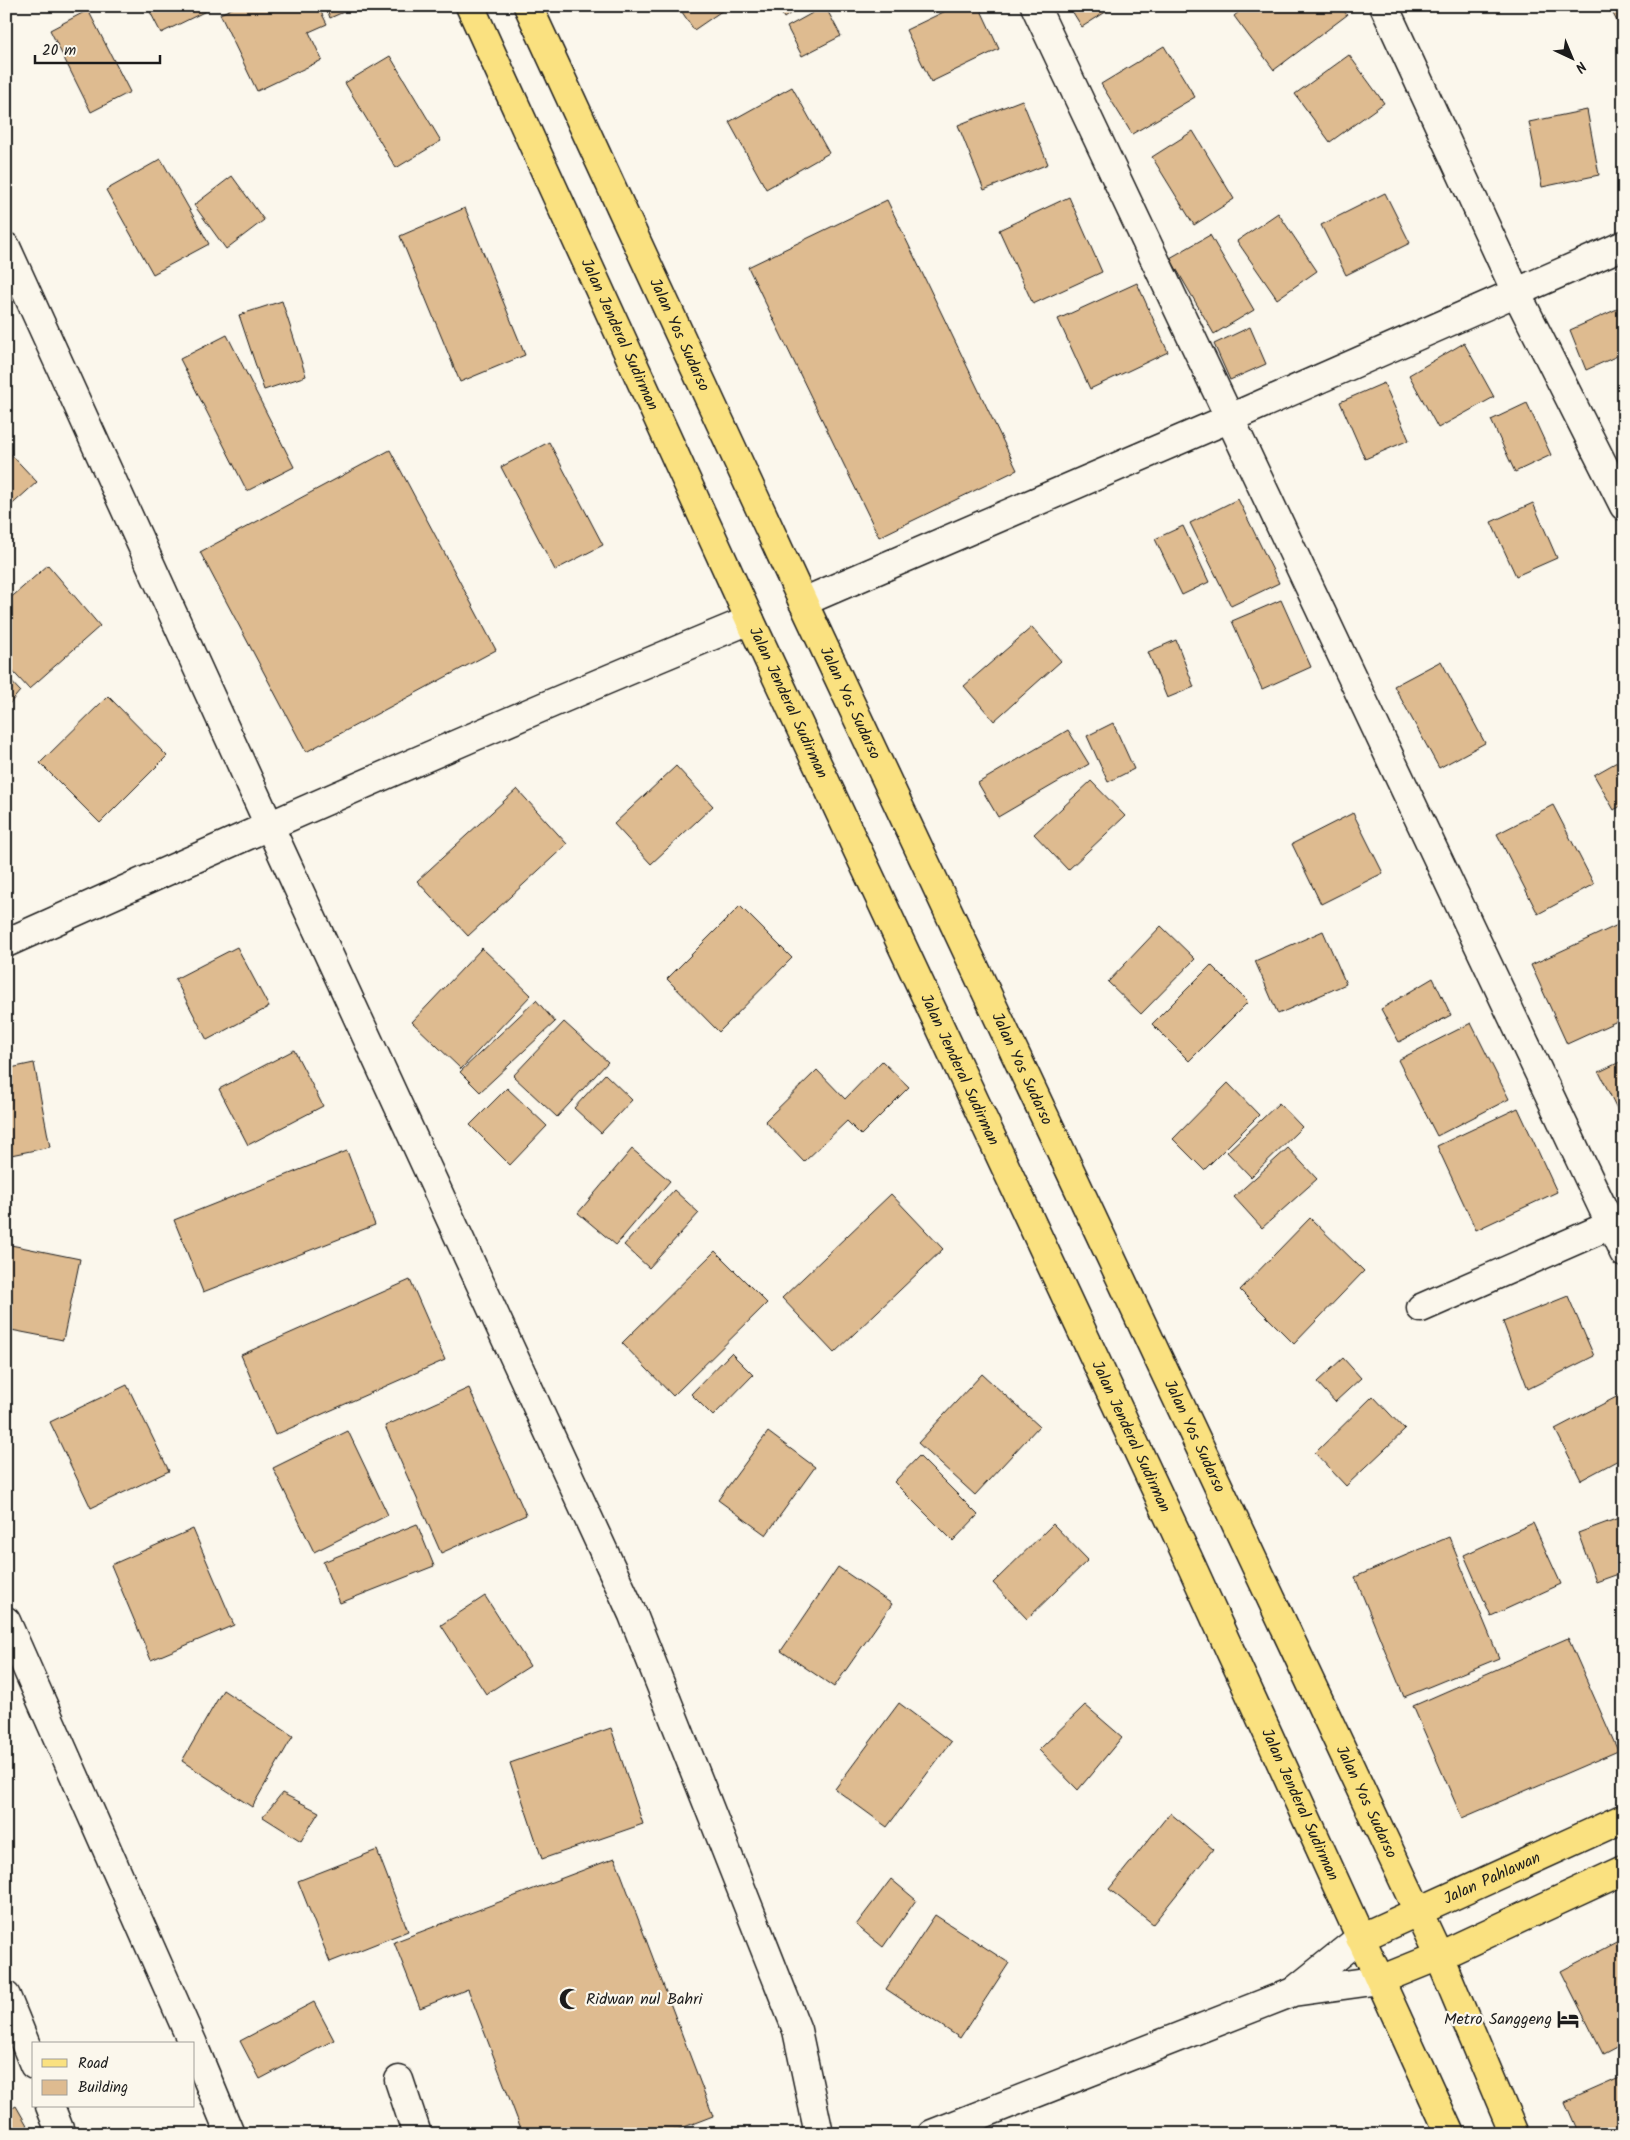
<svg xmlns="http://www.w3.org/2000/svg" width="1630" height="2140" font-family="Kalam,sans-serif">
<rect width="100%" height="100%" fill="#fbf7ec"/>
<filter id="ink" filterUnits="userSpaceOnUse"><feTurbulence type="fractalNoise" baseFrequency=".02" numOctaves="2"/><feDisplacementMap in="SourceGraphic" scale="10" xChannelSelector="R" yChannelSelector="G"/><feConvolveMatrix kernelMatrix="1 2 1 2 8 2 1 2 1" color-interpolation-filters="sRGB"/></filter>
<g filter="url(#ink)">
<path fill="#debb90" stroke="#1c1c1c" d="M147,6h59l2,4 -47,23z
M237,6h81l9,18 -18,8 13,28 -65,31 -37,-77z
M326,6h31l-27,12z
M678,6h51l-35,24z
M777,6h24l-17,12z
M825,6l16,30 -39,20 -15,-29z
M956,6h23l20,43 -68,33 -25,-52z
M1069,6h46l-33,21z
M1246,6h94l7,9 -73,55 -40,-54z
M1609,6h15v22l-3,1z
M88,10l42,82 -39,20 -41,-82z
M1164,46l31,51 -63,37 -31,-50z
M1349,55l35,48 -54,39 -35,-48z
M390,56l51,85 -45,27 -51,-85z
M792,87l37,66 -63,36 -37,-67z
M1022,100l26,64 -64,26 -26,-65z
M1587,110l12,65 -57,12 -13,-65z
M1193,131l41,68 -40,26 -42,-68z
M161,159l48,85 -56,30 -47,-84z
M232,176l32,44 -38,29 -32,-44z
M1385,193l25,50 -64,32 -25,-50z
M1069,197l33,75 -69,32 -34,-74z
M887,200l130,270 -138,67 -131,-270z
M465,208l60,147 -65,27 -60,-146z
M1278,213l39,58 -40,28 -40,-58z
M1210,235l44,75 -40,24 -44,-76z
M1137,283l31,69 -78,37 -32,-70z
M282,301l24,75 -42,14 -25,-75z
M1624,306v47l-38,17 -16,-40z
M1250,327l16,37 -36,16 -16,-36z
M227,335l67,132 -47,24 -67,-132z
M1464,343l30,54 -56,31 -29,-53z
M1384,383l25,57 -44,19 -25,-57z
M1527,403l24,52 -36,17 -24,-52z
M549,442l54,103 -48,25 -54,-103z
M6,449l31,33 -31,28z
M390,450l106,200 -190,102 -106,-200z
M1238,499l41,84 -48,23 -41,-83z
M1533,503l24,55 -41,18 -25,-54z
M1183,526l26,56 -27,13 -27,-56z
M48,565l52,61 -71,63 -23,-25v-62z
M1281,600l30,67 -49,22 -30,-68z
M1032,627l29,34 -67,60 -30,-35z
M1176,640l18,47 -27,11 -19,-46z
M1441,661l44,82 -46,25 -45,-82z
M6,676l14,15 -14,17z
M108,696l59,60 -67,67 -60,-60z
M1113,723l21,46 -26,13 -21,-46z
M1068,730l21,34 -91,53 -20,-34z
M1624,758v46l-10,6 -20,-35z
M676,766l37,40 -62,58 -37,-40z
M1091,781l34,35 -57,54 -34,-36z
M517,789l50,55 -99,92 -51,-55z
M1553,805l41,79 -56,30 -41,-80z
M1353,813l30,60 -62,31 -29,-60z
M740,906l52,52 -73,74 -52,-53z
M1622,923l2,4v91l-57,26 -36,-79z
M1161,926l34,33 -54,55 -33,-32z
M1323,931l23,53 -68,30 -23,-53z
M237,947l32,60 -62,33 -32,-61z
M482,948l49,47 -70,74 -49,-47z
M1211,965l37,37 -59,59 -37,-37z
M1433,978l18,37 -52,27 -18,-33z
M536,1000l19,22 -75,70 -20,-20z
M564,1022l44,40 -51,55 -44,-41z
M1471,1023l38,76 -72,37 -39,-76z
M294,1050l29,56 -75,39 -29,-56z
M1624,1060v63l-25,-51z
M882,1061l27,26 -48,48 -14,-14 -43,41 -39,-41 52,-51 28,29z
M34,1063l16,84 -44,9v-87z
M605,1074l27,26 -31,33 -27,-25z
M1228,1083l31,32 -55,55 -31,-31z
M507,1088l40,38 -37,39 -40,-40z
M1279,1103l23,24 -51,50 -24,-25z
M1518,1108l39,84 -81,38 -39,-84z
M1288,1148l29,31 -55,49 -28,-31z
M632,1149l38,32 -54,64 -38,-32z
M347,1151l28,74 -172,67 -29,-72z
M674,1190l25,23 -50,55 -25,-23z
M891,1194l52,55 -109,104 -52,-55z
M1310,1218l54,53 -70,73 -54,-54z
M6,1244l74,15 -17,81 -57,-11z
M715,1251l52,52 -94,93 -51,-53z
M410,1280l35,80 -170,75 -34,-80z
M1568,1296l26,60 -66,33 -25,-67z
M731,1353l22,22 -40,41 -22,-22z
M1343,1358l18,20 -26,24 -18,-20z
M982,1374l57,52 -64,69 -57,-52z
M127,1385l42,86 -78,37 -41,-86z
M469,1388l57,127 -85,38 -56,-127z
M1624,1393v64l-43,23 -26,-51z
M1373,1396l32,34 -59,56 -31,-33z
M348,1431l40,84 -74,37 -41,-84z
M768,1432l47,35 -49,68 -48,-35z
M919,1456l59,59 -25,26 -59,-59z
M1624,1516v56l-28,10 -18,-49z
M1533,1523l28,61 -70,32 -27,-61z
M417,1524l17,42 -94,37 -17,-41z
M1053,1524l35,36 -61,59 -34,-36z
M193,1529l41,96 -83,35 -40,-95z
M1449,1537l50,121 -95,39 -49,-120z
M838,1567l54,37 -58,83 -53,-36z
M485,1596l45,70 -44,28 -45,-69z
M1568,1638l50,113 -156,67 -49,-112z
M223,1690l70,46 -41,71 -70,-46z
M899,1703l52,39 -64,85 -52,-38z
M1085,1705l37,32 -44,53 -39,-40z
M611,1728l32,96 -101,35 -32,-96z
M282,1793l37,19 -18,29 -38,-24z
M1170,1813l43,36 -60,75 -44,-35z
M377,1850l31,81 -78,31 -32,-81z
M615,1858l98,258 -47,18h-143l-55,-145 -48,19 -26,-66z
M891,1879l25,21 -33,47 -27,-22z
M935,1915l74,48 -49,75 -74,-49z
M1624,1938v105l-21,11 -42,-83z
M314,2002l20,38 -74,39 -20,-38z
M1624,2076v58h-45l-14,-32z
M16,2106l16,28h-26v-22z"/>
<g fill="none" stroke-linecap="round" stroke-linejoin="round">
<g stroke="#1c1c1c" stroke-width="31">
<path id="minor" d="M1035,6l589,1247
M1384,6l132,286 108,214
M6,247l263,578 364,790 164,415 22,104
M803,602l425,-183 396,-174
M6,943c247,-111 494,-220 744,-323
M1421,1308l203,-89
M6,1621l187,423
M1293,1992l67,-54
M6,1996l28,69
M194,2047l36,87
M399,2080l18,54
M50,2106l11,28
M932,2134l361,-142 87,-12"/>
</g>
<g stroke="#1c1c1c" stroke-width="31">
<g id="major">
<path id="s1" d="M1360,1938l264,-120"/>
<path d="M1380,1980l59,-24 185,-86"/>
</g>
</g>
<g stroke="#1c1c1c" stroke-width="31">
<g id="highway">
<path id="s2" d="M470,6l280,614 437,936 263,578"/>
<path id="s3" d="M528,6l275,596 636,1354 75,178"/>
</g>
</g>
<use href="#minor" stroke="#fbf7ec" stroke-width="28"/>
<use href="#major" stroke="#fae180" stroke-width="28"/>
<use href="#highway" stroke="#fae180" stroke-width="28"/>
</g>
</g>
<defs>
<g id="mosque-bare" transform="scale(1.725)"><path d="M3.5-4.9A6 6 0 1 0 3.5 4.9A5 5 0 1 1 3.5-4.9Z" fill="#1c1c1c" stroke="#fbf7ec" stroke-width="2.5" paint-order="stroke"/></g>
<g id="hotel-bare" transform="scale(1.725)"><path d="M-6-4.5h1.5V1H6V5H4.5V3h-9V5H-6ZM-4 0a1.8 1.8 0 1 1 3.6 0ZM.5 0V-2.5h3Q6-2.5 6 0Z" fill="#1c1c1c" stroke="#fbf7ec" stroke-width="2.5" paint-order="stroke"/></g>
</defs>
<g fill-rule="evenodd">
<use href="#mosque-bare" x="570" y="1999"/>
<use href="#hotel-bare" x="1568" y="2019"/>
</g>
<g text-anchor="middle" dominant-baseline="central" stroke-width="4.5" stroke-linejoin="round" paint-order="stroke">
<g font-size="16" fill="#1c1c1c" stroke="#fbf7ec">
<text stroke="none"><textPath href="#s2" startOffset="361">Jalan Jenderal Sudirman</textPath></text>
<text stroke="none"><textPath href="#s3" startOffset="362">Jalan Yos Sudarso</textPath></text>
<text stroke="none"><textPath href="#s2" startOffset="766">Jalan Jenderal Sudirman</textPath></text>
<text stroke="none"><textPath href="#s3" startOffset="768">Jalan Yos Sudarso</textPath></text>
<text stroke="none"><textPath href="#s2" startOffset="1171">Jalan Jenderal Sudirman</textPath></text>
<text stroke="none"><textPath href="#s3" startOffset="1172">Jalan Yos Sudarso</textPath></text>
<text stroke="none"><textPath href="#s3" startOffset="1578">Jalan Yos Sudarso</textPath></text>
<text stroke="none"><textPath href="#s2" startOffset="1576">Jalan Jenderal Sudirman</textPath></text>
<text stroke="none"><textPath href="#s3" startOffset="1982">Jalan Yos Sudarso</textPath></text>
<text stroke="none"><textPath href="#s2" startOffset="1981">Jalan Jenderal Sudirman</textPath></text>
<text stroke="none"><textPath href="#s1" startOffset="145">Jalan Pahlawan</textPath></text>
</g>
<g font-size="16" fill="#1c1c1c" stroke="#fbf7ec" text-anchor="start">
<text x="586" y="1999">Ridwan nul Bahri</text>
<text x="1552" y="2019" text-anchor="end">Metro Sanggeng</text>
</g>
</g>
<rect width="1630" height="2140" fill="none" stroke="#fbf7ec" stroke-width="25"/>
<rect x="12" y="12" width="1605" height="2115" fill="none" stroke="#1c1c1c" stroke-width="2" filter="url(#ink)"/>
<rect x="32" y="2042" width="162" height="65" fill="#fbf7ec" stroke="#a29f99"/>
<rect x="42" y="2059" width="25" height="8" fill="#fae180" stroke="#a29f99"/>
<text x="78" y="2068" font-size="15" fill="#1c1c1c">Road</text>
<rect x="42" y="2080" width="25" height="15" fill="#debb90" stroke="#a29f99"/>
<text x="78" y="2092" font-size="15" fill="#1c1c1c">Building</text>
<g transform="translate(1572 58) rotate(136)" stroke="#fbf7ec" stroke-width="4" paint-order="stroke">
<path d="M0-4L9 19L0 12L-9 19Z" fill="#1c1c1c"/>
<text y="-8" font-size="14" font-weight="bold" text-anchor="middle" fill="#1c1c1c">N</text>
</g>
<path d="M35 55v8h125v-8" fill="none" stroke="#1c1c1c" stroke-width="2.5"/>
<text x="42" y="55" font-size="15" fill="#1c1c1c" stroke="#fbf7ec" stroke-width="4" paint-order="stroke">20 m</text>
</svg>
